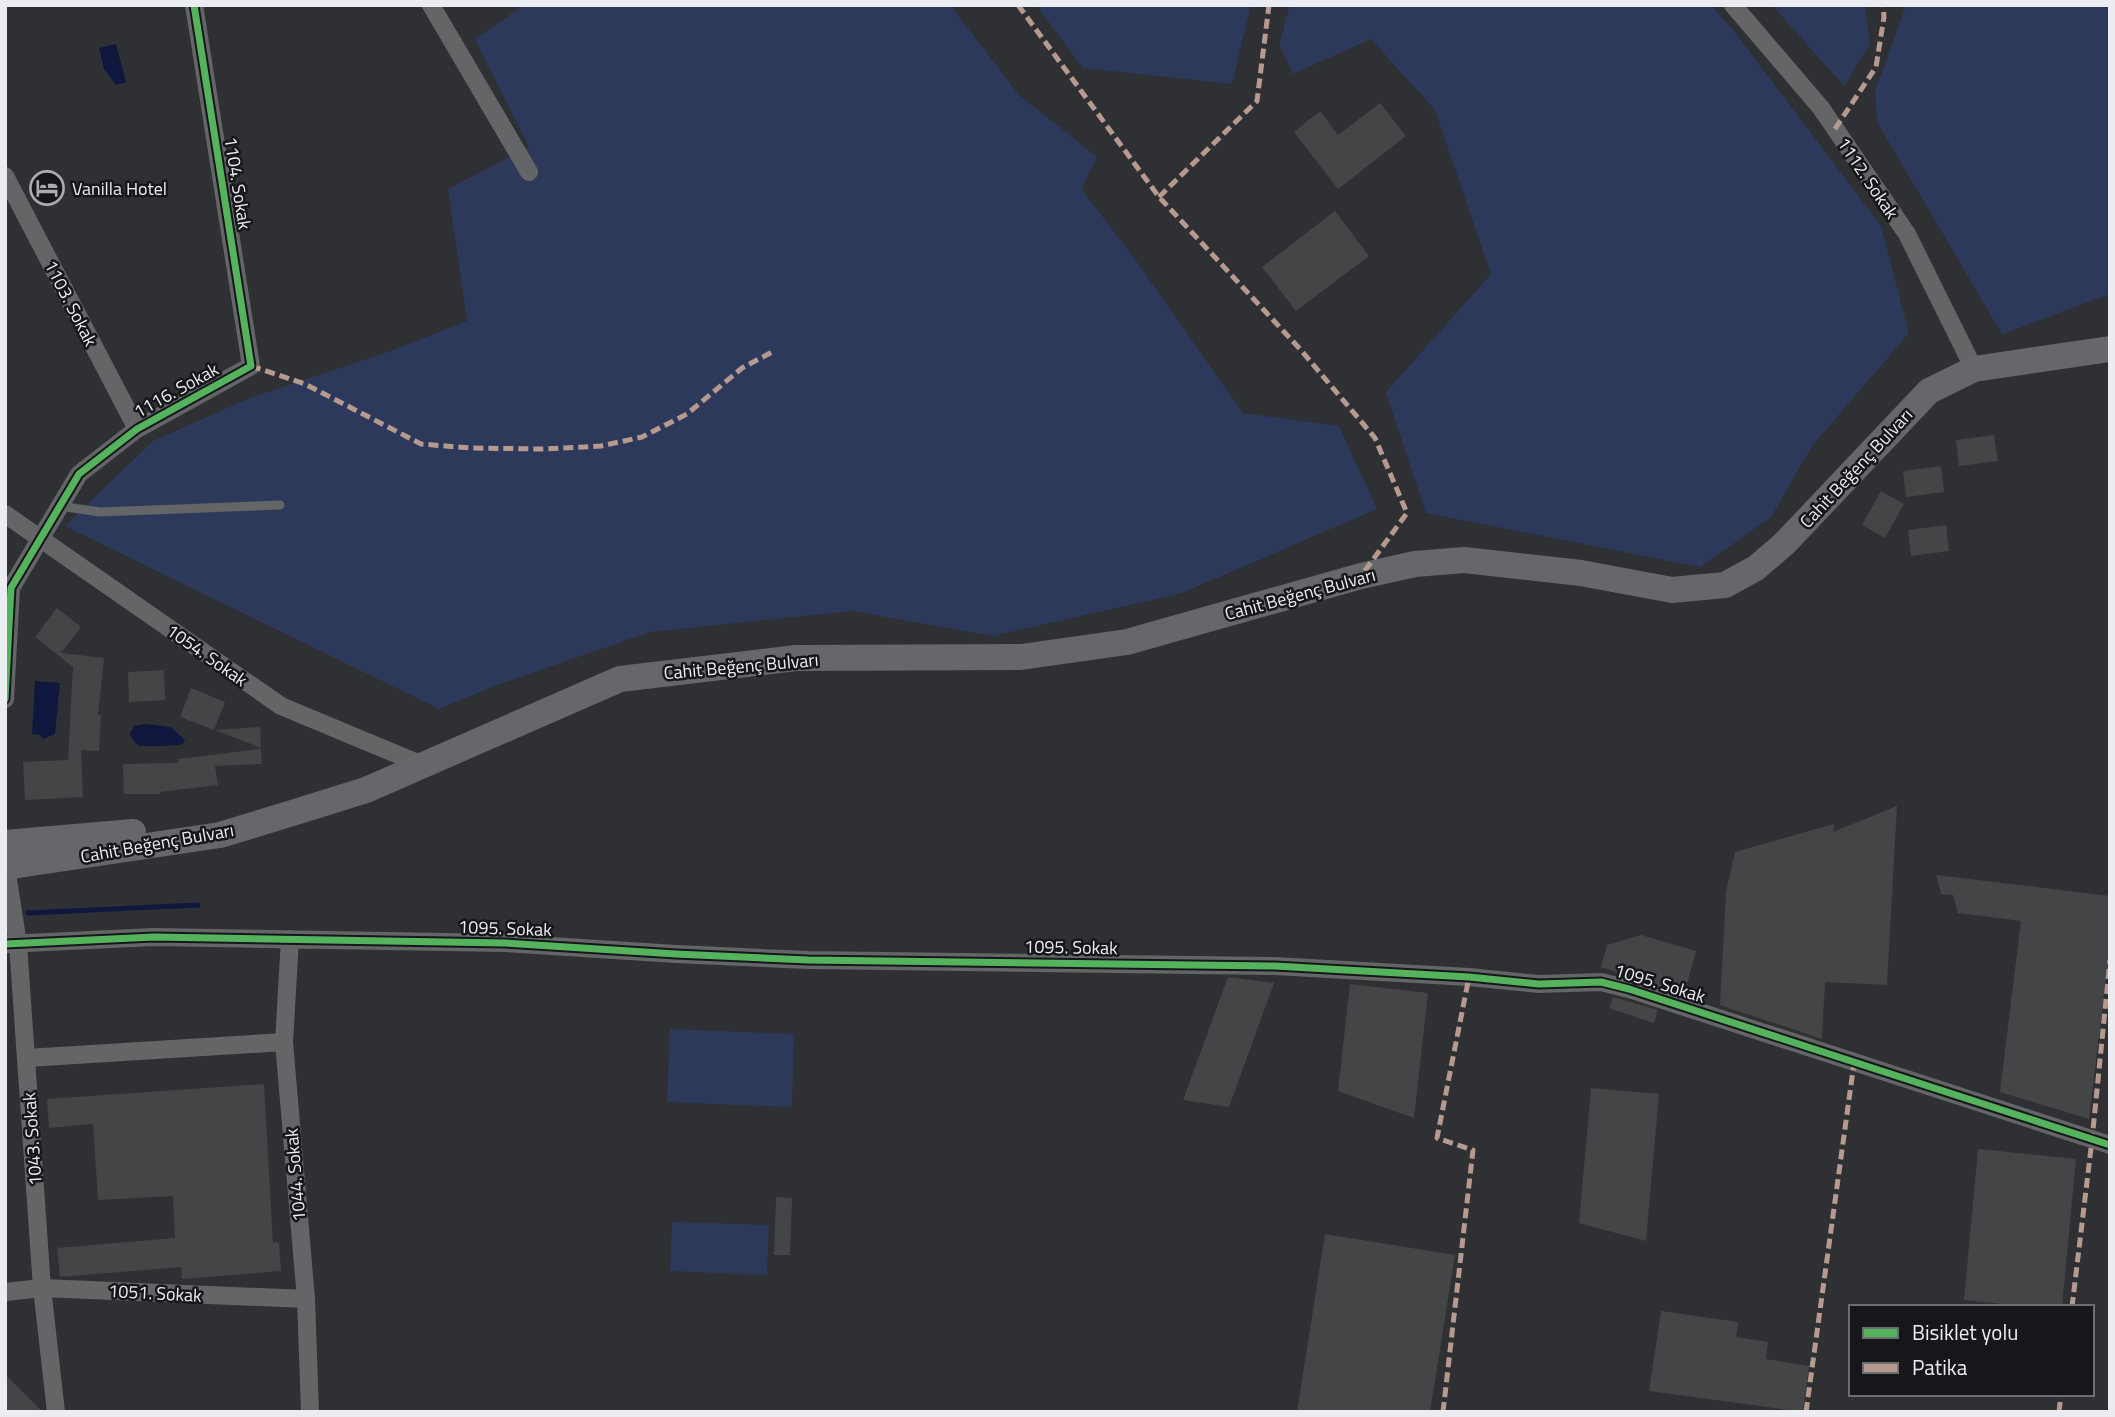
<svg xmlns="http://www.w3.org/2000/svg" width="2115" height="1417" font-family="'Titillium Web',sans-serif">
<rect width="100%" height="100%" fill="#2e3034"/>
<path fill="#2d395b" d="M524,5h426l69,90 78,62 -16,32 51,66 111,158 96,13 38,83 -195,84 -189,43 -141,-25 -202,21 -153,53 -58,24 -374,-183 88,-85 97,-43 138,-46 79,-31 -19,-132 81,-42 -54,-108z
M1036,5h215l-19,79 -149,-16z
M1290,5h421l23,26 147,195 28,107 -97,113 -41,71 -71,50 -274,-54 -40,-121 105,-118 -56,-164 -64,-71 -78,35 -14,-29z
M1772,5h93l5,39 -26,42z
M1906,5h204v289l-108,40 -125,-212 -2,-30z
M670,1029l124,5 -2,73 -125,-5z
M672,1222l97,3 -2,50 -97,-4z"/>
<path fill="#0f173e" d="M116,44l10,38 -10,3 -12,-16 -5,-21z
M35,681l25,2 -5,51 -12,5 -3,-4 -8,-1z
M145,724l26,3 14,13 -2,4c-11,2 -19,2 -30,2 -12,0 -17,2 -23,-12l4,-8z"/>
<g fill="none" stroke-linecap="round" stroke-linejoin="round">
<path stroke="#0f173e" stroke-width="5" d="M28,913l170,-8"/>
</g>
<path fill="#434547" d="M1380,103l26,33 -68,53 -44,-57 26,-21 18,24z
M1335,211l34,45 -73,55 -34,-44z
M1994,435l4,26 -39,5 -3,-26z
M1941,466l3,26 -38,5 -3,-26z
M1881,491l23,13 -19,34 -23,-13z
M1946,525l3,26 -38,5 -3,-26z
M57,608l24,19 -20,26 43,5 -6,57h3l-2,36 -18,-1 2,47 -58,3 -2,-38 45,-2 5,-93 -38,-30z
M164,670l1,30 -36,2 -1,-30z
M191,688l34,14 -11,28 -34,-13z
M260,727l1,21 -46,-18z
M261,749l1,15 -47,2 3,19 -58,7v2h-36l-1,-30 55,-1v-4z
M1897,806l-10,179 -62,-3 -3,57 -102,-34 6,-113 9,-40 99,-28 -1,8z
M1936,875l174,21v49l-21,174 -89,-27 21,-171 -63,-8 -5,-18 -12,-1z
M1641,935l55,16 -11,40 -19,-6 -1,4 -64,-22 6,-22z
M1228,977l46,6 -45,124 -46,-7z
M1350,984l78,9 -14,125 -76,-27z
M1613,997l45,13 -4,13 -45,-15z
M264,1084l9,159 6,-1 2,29 -99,8 -1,-12 -121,10 -3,-29 118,-10 -2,-42 -75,4 -5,-76 -44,4 -2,-29z
M1591,1088l68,6 -13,147 -67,-18z
M1978,1149l98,10 -14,148h-29l-69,-7z
M776,1197l16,1 -2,57h-16z
M1325,1234l130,21 -25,157h-133z
M1661,1311l77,11 -2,15 32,5 -2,17 43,7 -6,46 -154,-21z
M5,1374l38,38h-38z"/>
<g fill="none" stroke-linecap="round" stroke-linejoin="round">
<path stroke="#646566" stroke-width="9" d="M59,506l41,6 180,-7"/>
<path stroke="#646566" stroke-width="18" d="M431,5l98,167
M1733,5l88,103 86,126 67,135
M5,176l132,253
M5,514l276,192 144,60
M5,699l6,-111 68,-114 58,-45 114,-63 -57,-361
M6,867l12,77 24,344 14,124
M290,939l-6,103 22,257 4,113
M5,944l149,-7 351,6 171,11 132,6 467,6 194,11 70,7 62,-2 28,7 481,156
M27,1058l257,-16
M5,1292l37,-4 264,11"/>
<path stroke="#65676a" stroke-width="26" d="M5,843l128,-11
M5,867l215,-32 69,-21 77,-24 254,-111 176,-21 225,-1 106,-15 234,-66 54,-12 49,-4 117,13 91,17 53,-5 31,-17 29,-25 144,-152 45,-22 136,-20"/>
<path stroke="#b69a8f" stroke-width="5" stroke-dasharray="10 5" stroke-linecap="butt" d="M1018,5l141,192 141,152 75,89 32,75 -46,63
M1835,129l41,-62 8,-50 -1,-12
M1159,197l98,-96 12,-96
M251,366l54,18 116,60 49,4 71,1 60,-3 41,-9 45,-23 55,-46 32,-17
M2072,1307l20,-167 18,-180
M1443,1412l30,-262 -36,-12 32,-161
M1806,1412l48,-349
M2059,1412l2,-18"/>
<g stroke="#16171b" stroke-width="11">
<path id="cycleway" d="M5,699l6,-111 68,-114 58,-45 114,-63 -57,-361
M5,944l149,-7 351,6 171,11 132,6 467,6 194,11 70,7 62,-2 28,7 481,156"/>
</g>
<use href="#cycleway" stroke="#56b35d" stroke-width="7"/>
</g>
<defs>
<g id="hotel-ring" transform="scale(1.75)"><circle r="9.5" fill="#16171b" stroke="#a9abb0" stroke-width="1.5"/><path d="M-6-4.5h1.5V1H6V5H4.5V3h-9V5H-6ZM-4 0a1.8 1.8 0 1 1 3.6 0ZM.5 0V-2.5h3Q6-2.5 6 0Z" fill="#a9abb0"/></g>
</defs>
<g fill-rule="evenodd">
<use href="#hotel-ring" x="47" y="188"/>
</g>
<g text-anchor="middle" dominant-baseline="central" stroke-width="5" stroke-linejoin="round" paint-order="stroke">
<g font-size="18" fill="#ebedf2" stroke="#16171b">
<text transform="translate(1868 178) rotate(56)">1112. Sokak</text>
<text transform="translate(238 183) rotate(81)">1104. Sokak</text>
<text transform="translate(71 303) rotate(63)">1103. Sokak</text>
<text transform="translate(176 390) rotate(-29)">1116. Sokak</text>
<text transform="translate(1856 468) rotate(-47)">Cahit Beğenç Bulvarı</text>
<text transform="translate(1300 594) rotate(-15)">Cahit Beğenç Bulvarı</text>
<text transform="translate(207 655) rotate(35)">1054. Sokak</text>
<text transform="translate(741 666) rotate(-5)">Cahit Beğenç Bulvarı</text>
<text transform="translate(157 843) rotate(-10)">Cahit Beğenç Bulvarı</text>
<text transform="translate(505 928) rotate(2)">1095. Sokak</text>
<text transform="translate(1071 947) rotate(1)">1095. Sokak</text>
<text transform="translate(1660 983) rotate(17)">1095. Sokak</text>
<text transform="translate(32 1139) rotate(-94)">1043. Sokak</text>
<text transform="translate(295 1175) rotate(-95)">1044. Sokak</text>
<text transform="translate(155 1293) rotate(3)">1051. Sokak</text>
</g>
<g font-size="18" fill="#ebedf2" stroke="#16171b" text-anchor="start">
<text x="72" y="188">Vanilla Hotel</text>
</g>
</g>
<rect width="2115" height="1417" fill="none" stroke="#ebedf2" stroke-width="14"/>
<rect x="1849" y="1305" width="245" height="91" fill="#16171b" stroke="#6b6d71" stroke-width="2"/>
<rect x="1863" y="1328" width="35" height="10" fill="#56b35d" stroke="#6b6d71" stroke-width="2"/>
<text x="1912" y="1340" font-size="21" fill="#ebedf2">Bisiklet yolu</text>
<rect x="1863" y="1363" width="35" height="10" fill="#b69a8f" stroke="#6b6d71" stroke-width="2"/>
<text x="1912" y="1375" font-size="21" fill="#ebedf2">Patika</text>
</svg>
